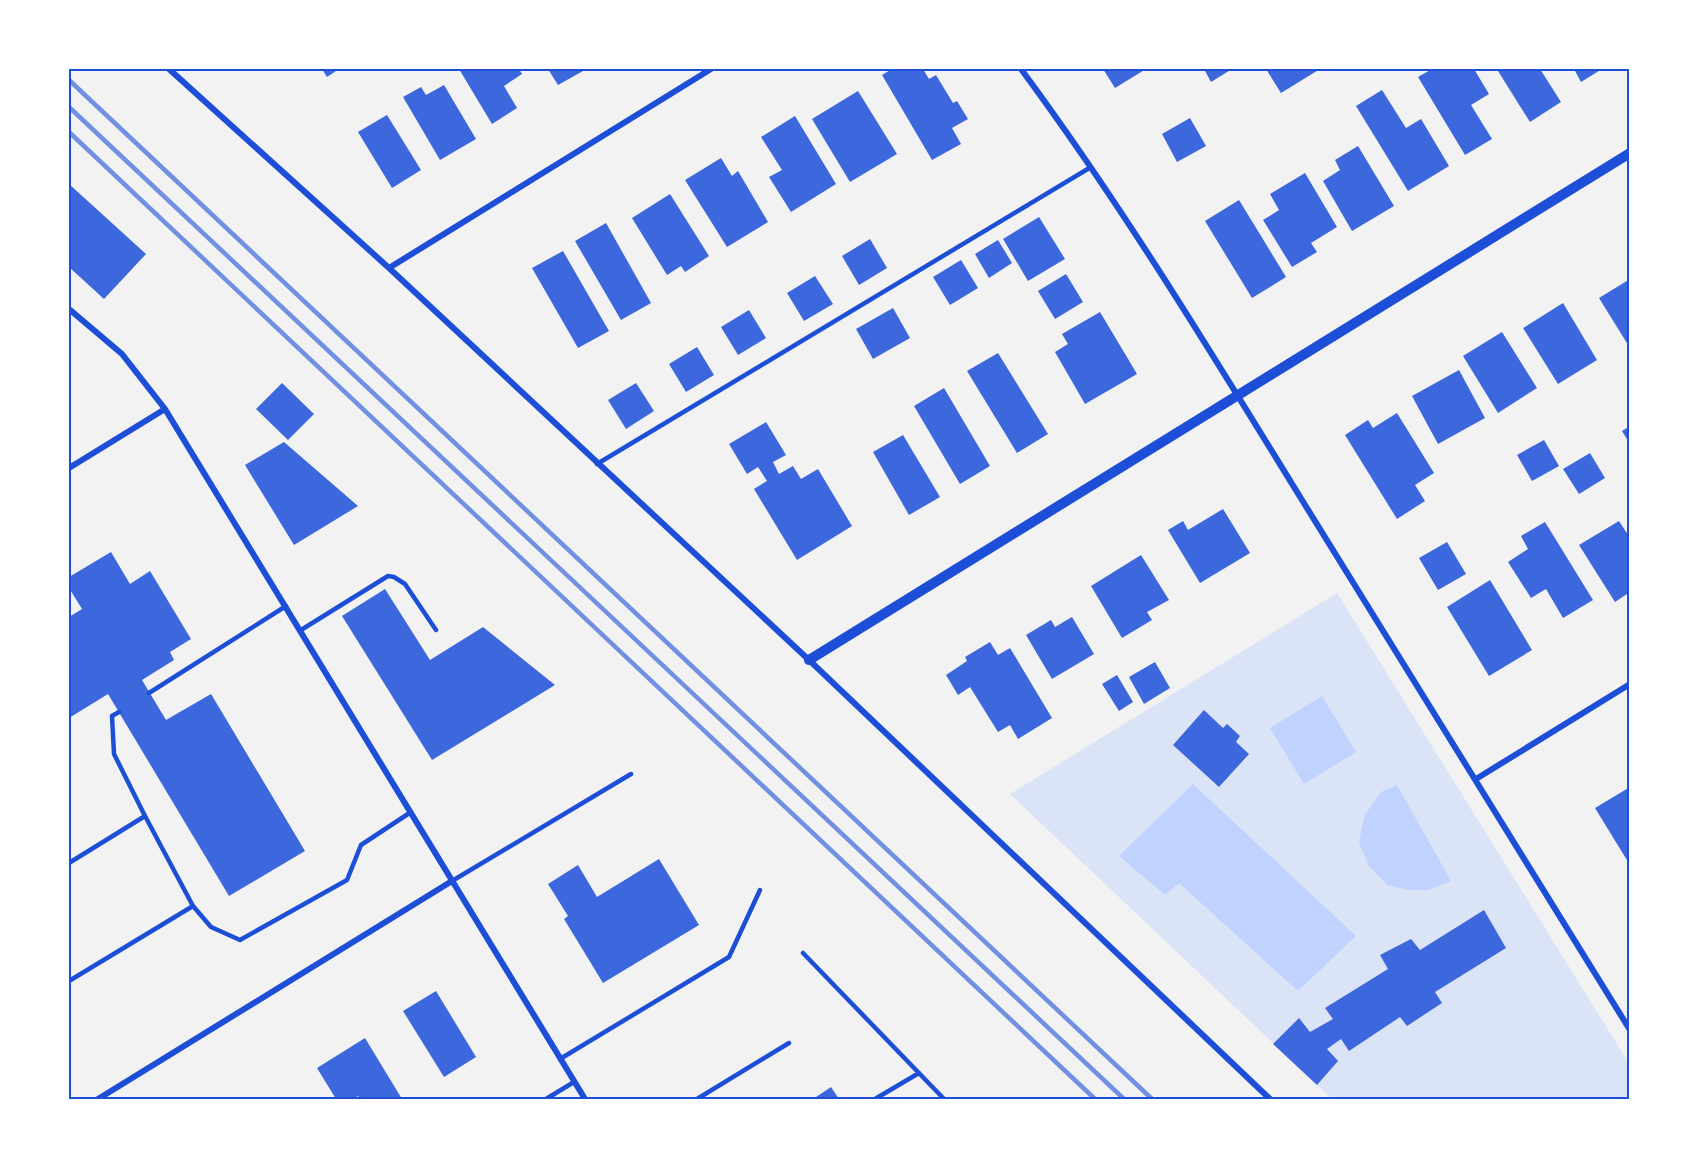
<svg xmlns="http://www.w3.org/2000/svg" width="1699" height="1168" font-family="'Archivo Narrow',sans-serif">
<rect width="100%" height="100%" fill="#f2f2f2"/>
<path fill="#dbe4f7" d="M1337,593l293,472v34h-298l-322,-305z"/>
<path fill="#bfd3fe" d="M1322,696l34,56 -52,32 -34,-56z
M1193,784l163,152 -58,55 -119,-108 -14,12 -46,-39z
M1397,785l54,96 -23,9h-20l-21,-5 -18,-19 -10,-23 5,-27 17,-24z"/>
<path fill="#3d67dc" d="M322,69h17l-12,8z
M459,69h60l3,5 -18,12 13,22 -25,16z
M548,69h33l2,2 -25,14z
M892,69h31l6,10 7,-4 17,28 4,-2 11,18 -16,9 9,16 -29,16 -50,-85z
M1103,69h43l-31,19z
M1204,69h28l-21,13z
M1266,69h54l-39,24z
M1432,69h42l15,25 -18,11 21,34 -27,16 -47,-78z
M1501,69h39l21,33 -31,20 -32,-51z
M1574,69h28l-21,13z
M444,85l32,54 -36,21 -37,-63 18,-10 5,8z
M1382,90l24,38 15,-9 28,47 -41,25 -52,-85z
M858,91l39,63 -47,28 -38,-63z
M387,115l34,55 -29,18 -34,-56z
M795,116l41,68 -45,28 -22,-35 13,-7 -21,-33z
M1190,118l16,28 -29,16 -15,-28z
M1358,146l36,60 -42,25 -29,-50 17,-11 -5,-10z
M721,158l11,18 6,-5 30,51 -41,25 -42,-67z
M1305,173l32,54 -26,16 6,9 -25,15 -29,-47 16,-10 -9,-16z
M69,184l77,70 -42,45 -35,-32z
M670,194l39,62 -24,16 -4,-6 -14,9 -35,-57z
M1239,200l47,77 -34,21 -47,-77z
M1039,217l26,42 -37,22 -25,-42z
M606,223l45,80 -30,17 -46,-79z
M870,239l17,29 -28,17 -17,-29z
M998,240l14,23 -23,15 -14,-24z
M563,251l46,80 -31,17 -46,-80z
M961,260l17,28 -28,17 -17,-28z
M1066,274l17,28 -28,17 -17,-28z
M815,276l18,28 -29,17 -17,-28z
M1630,279v69l-31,-50z
M1563,303l34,57 -39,24 -35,-56z
M893,308l17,30 -37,21 -17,-30z
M749,310l17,28 -28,17 -17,-28z
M1100,312l37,62 -52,30 -30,-52 13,-8 -6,-10z
M1502,332l35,56 -39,25 -35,-57z
M697,347l17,28 -28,17 -17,-28z
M998,353l50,81 -31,19 -50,-82z
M1459,370l26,48 -47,26 -26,-48z
M282,383l32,31 -26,26 -32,-31z
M636,383l18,28 -28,18 -18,-29z
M944,388l46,78 -30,18 -46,-78z
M1397,413l37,60 -19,12 10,16 -28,18 -52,-84 23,-15 5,8z
M766,422l20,33 -13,7 6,12 14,-8 8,13 17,-10 34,57 -55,34 -43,-71 13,-8 -9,-14 -11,7 -18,-30z
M1630,426v18l-8,-13z
M903,435l37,62 -31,18 -36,-63z
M1544,440l15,26 -27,15 -15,-26z
M284,442l74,64 -64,39 -49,-80z
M1590,453l15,25 -26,16 -16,-25z
M1223,509l27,44 -50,30 -32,-53 15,-9 5,9z
M1619,521l11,17v54l-15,10 -36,-57z
M1545,522l48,78 -30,18 -17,-29 -15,9 -23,-36 20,-13 -7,-13z
M1447,542l19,32 -28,16 -19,-32z
M111,552l19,32 20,-13 41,68 -21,13 4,8 -32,20 24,40 45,-26 94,157 -76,45 -121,-202 -39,24v-101l13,-8 -13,-21v-11z
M1141,555l28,45 -22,12 5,8 -30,18 -31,-52z
M1490,580l42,70 -43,26 -42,-69z
M385,589l45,71 53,-33 72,58 -123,75 -90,-144z
M1072,617l22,37 -42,25 -26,-44 25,-15 4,7z
M990,642l8,13 12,-7 42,70 -34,21 -8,-14 -12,7 -28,-45 -12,8 -12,-20 21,-14 -2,-4z
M1155,662l15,26 -26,16 -15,-27z
M1117,675l16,27 -14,9 -17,-27z
M1204,710l19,18 4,-4 13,12 -4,6 13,12 -30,33 -46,-42z
M1630,787v78l-35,-57z
M659,859l40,66 -96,58 -39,-64 4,-3 -20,-32 30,-19 19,32z
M1484,910l22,38 -71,44 7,11 -35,23 -7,-9 -51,34 -8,-12 -14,10 11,12 -21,24 -44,-41 26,-26 11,14 23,-13 -8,-11 63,-39 -8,-14 31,-16 9,11z
M436,991l40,66 -32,20 -41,-66z
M365,1038l37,61h-42l-2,-3 -5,3h-17l-19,-31z
M831,1087l8,12h-26z"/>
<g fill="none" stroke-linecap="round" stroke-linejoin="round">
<path stroke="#1d4ed8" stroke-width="4.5" d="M597,464l494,-297
M301,630l87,-54 6,1 11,7 31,46
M149,693l137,-87
M119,712l-7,4 2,38 31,62 48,90 18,21 29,13 107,-60 14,-35 50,-33
M69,863l76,-47
M452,881l179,-107
M803,953l141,146
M69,981l124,-75
M560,1059l169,-102 31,-67
M546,1099l28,-17
M697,1099l92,-56
M875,1099l44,-26"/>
<path stroke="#1d4ed8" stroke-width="6" d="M169,69l220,199 420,392 461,439
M1021,69c102,138 191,285 281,431 110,176 219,353 328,530
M389,268l322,-199
M69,309l53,45 43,55 420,690
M69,468l96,-59
M1476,779l154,-95
M98,1099l354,-218"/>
<path stroke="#1d4ed8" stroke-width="10" d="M809,660l821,-507"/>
<path stroke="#7290e2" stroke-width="4.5" d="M69,80l1083,1019
M69,107l1055,992
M69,132l1026,967"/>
</g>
<rect width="1699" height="1168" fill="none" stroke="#ffffff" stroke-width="141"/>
<rect x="70" y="70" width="1558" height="1028" fill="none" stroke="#1d4ed8" stroke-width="2"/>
</svg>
